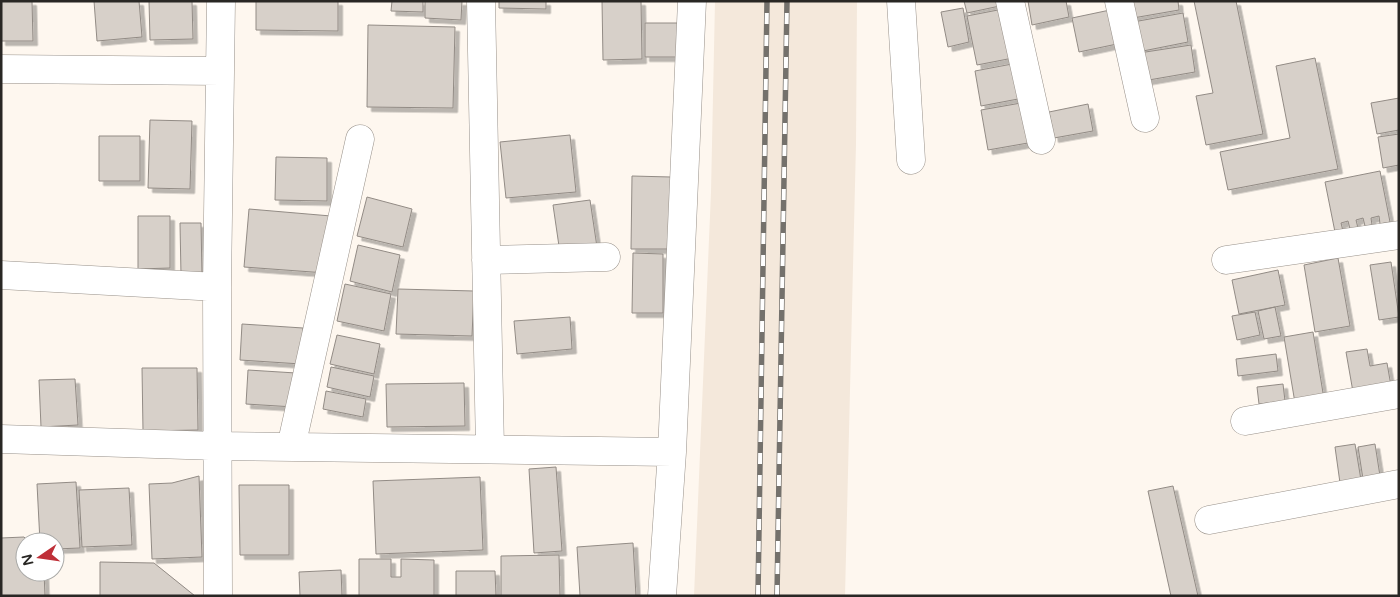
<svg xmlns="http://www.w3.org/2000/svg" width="1400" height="597" font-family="'Varela Round',sans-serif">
<defs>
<filter id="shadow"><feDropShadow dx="4.5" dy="4.5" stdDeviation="0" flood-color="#0004"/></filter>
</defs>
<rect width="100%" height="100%" fill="#fef7ef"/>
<path fill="#f4e8db" d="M715,1h142l-1,143 -11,452h-151l17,-404z"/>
<path fill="#d7d0c9" stroke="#928b85" filter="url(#shadow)" d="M1,1h31l1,40h-32z
M94,1h45l3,36 -45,4z
M149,1h43l1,38 -43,1z
M256,1h82v30l-82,-1z
M392,1h31v11l-32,-1z
M425,1h37l-1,19 -36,-2z
M499,1h47v8l-47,-1z
M602,1h39l1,58 -39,1z
M964,1h44l1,3 -42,9z
M1028,1h38l3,16 -37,8z
M1130,1h48l1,9 -46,8z
M1194,1h42l27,133 -57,11 -10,-49 17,-3z
M963,8l6,34 -21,5 -7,-35z
M1003,9l10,49 -36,7 -10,-49z
M1110,10l7,34 -38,8 -7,-34z
M1183,13l5,29 -50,10 -5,-30z
M645,23h33v34h-33z
M368,25l87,2 -2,81 -86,-1z
M1191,45l4,27 -52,9 -4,-28z
M1315,58l23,111 -110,21 -8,-38 70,-14 -14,-72z
M1012,64l6,35 -37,7 -6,-35z
M1399,98v32l-22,4 -6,-31z
M1021,103l7,40 -40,7 -7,-40z
M1088,104l5,27 -39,7 -5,-26z
M150,120l42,1 -2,68 -42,-1z
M1399,134v31l-16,3 -5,-31z
M570,135l6,57 -70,6 -6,-56z
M99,136h41v45h-41z
M276,157l51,1v43l-52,-1z
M1380,171l10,51 -10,2 -1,-8 -8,2 1,7 -7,1 -2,-8 -7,2 2,8 -8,1 -2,-8 -7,2 2,8 -8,1 -10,-50z
M632,176l39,1 -1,72h-39z
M367,197l45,12 -9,38 -46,-11z
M590,200l7,47 -37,6 -7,-48z
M249,209l82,7 -5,57 -82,-6z
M138,216h32v52l-32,1z
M180,223h21l1,52h-21z
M358,245l42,10 -8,37 -42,-11z
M633,253l30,1v59h-31z
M1338,258l12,68 -35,6 -11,-67z
M1391,262l8,55 -20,3 -9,-55z
M1278,270l7,35 -46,9 -7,-34z
M345,284l46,10 -7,37 -47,-10z
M398,289l76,2 -2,45 -76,-2z
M1275,307l6,29 -17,3 -6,-28z
M1255,312l5,23 -23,5 -5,-24z
M570,317l2,32 -55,5 -3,-33z
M242,324l61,4 -2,36 -61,-4z
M1313,332l11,67 -29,4 -11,-66z
M337,335l43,9 -6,30 -44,-10z
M1367,349l3,17 17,-3 4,23 -38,6 -7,-40z
M1276,354l2,17 -40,5 -2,-17z
M331,367l43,9 -4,21 -43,-10z
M142,368h55l1,62 -55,1z
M248,370l48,3 -2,34 -48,-3z
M75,379l3,46 -37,2 -2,-47z
M464,383l1,43 -78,1 -1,-43z
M1283,384l2,17 -26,3 -2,-17z
M326,391l40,8 -3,18 -40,-8z
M1355,444l6,36 -21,3 -5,-36z
M1375,444l5,32 -17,3 -5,-32z
M556,467l6,84 -28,2 -5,-84z
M199,476l3,81 -50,2 -3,-75 23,-1z
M480,477l3,73 -107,4 -3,-73z
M76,482l4,66 -25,1v-7h-15l-3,-58z
M239,485h50v70h-49z
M1173,486l25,110h-27l-23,-105z
M129,488l3,57 -50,2 -3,-57z
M24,537l5,5h-4v30h19l1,24h-44v-58z
M633,543l3,53h-56l-3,-49z
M559,555l1,41h-59v-40z
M359,559h32v18h10v-18l33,1v36h-75z
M100,562l54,1 41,33h-95z
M341,570l1,26h-42l-1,-24z
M456,571h39l1,25h-40z"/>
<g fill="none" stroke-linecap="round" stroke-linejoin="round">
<g stroke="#98918a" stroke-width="29">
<path id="street" d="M481,1l9,448
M901,1l10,159
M1010,1l31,139
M1119,1l26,117
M1,69l219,2
M486,260l120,-3
M1226,260l173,-25
M1,275l216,12
M1245,421l154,-27
M1,439l216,7 455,6
M291,447l69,-308
M1209,520l190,-36
M218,596l-1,-309 4,-286
M662,596l10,-144 20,-451"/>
</g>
<use href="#street" stroke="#fff" stroke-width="28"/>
<g stroke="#74716c" stroke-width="5.5">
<path id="rail" d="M758,596l9,-595
M777,596l10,-595"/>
</g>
<use href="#rail" stroke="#fff" stroke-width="4" stroke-dasharray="11" stroke-linecap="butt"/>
</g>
<rect width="1400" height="597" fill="none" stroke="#292724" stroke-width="5"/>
<g transform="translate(40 557) rotate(257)"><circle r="24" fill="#ffffff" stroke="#a9a9a7"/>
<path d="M0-4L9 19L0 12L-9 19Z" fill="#bf2f38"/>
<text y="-8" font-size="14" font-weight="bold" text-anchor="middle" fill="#292724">N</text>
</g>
</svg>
